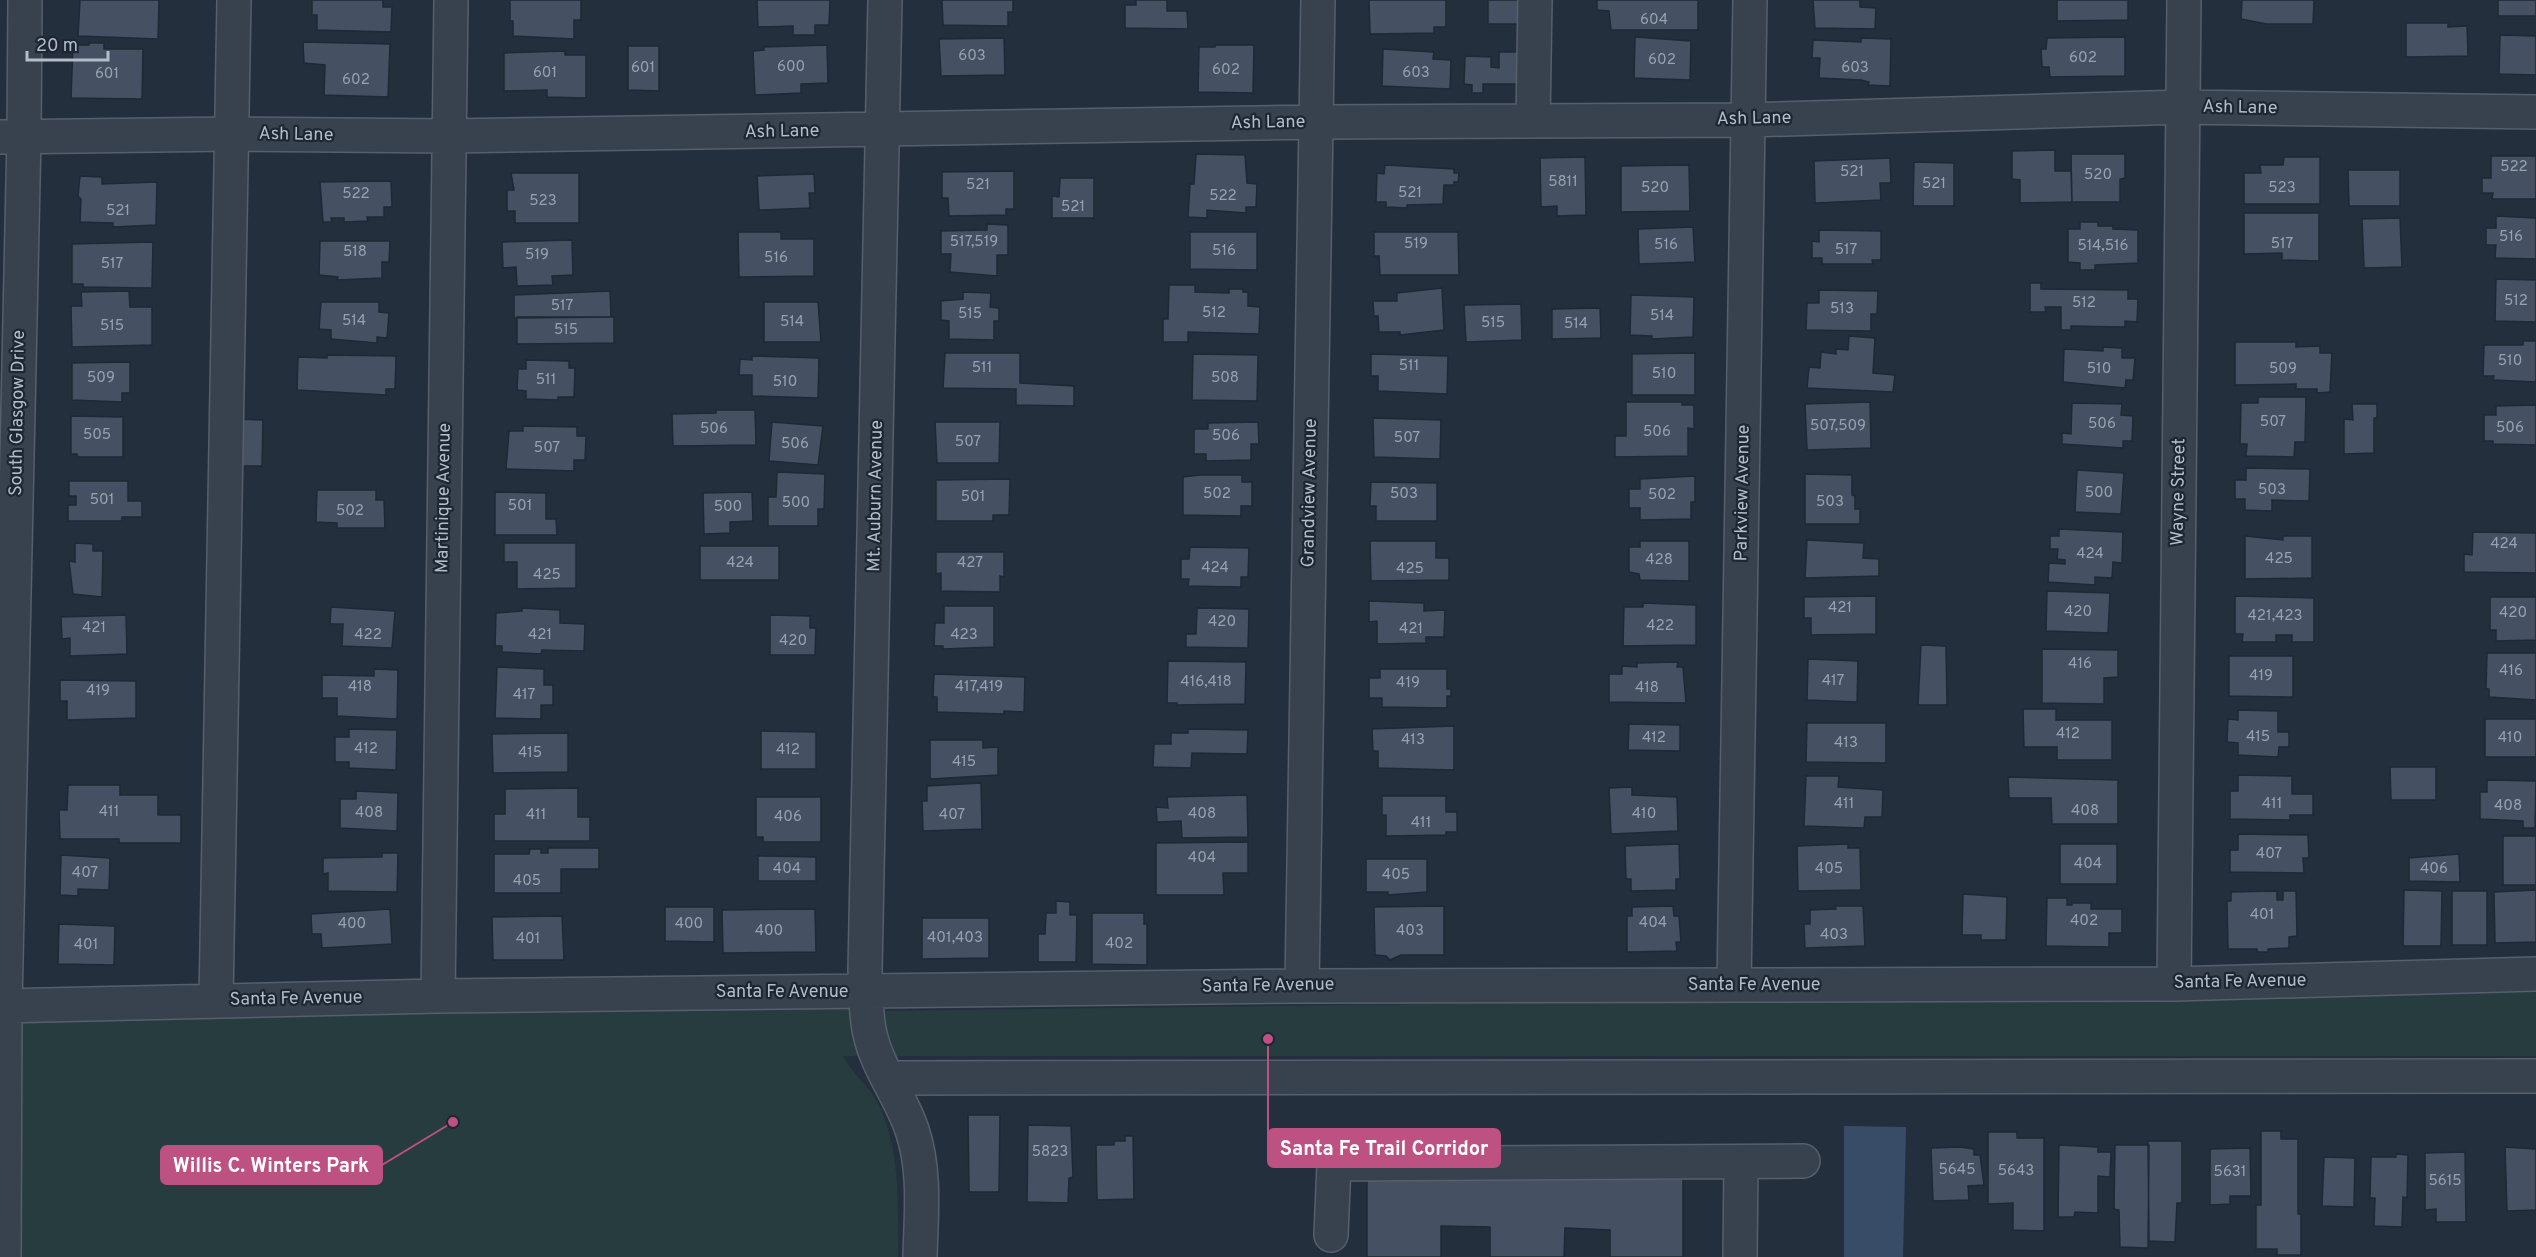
<svg xmlns="http://www.w3.org/2000/svg" width="2536" height="1257" font-family="Overpass,sans-serif">
<rect width="100%" height="100%" fill="#242f3e"/>
<path fill="#263c3f" d="M2536,989v67h-1693c9,18 27,30 36,49 22,48 19,100 19,152h-876v-188l-22,-2v-44l43,-3 772,-14 74,5z"/>
<path fill="#394c67" d="M1844,1126l62,1 -3,130h-59z"/>
<path fill="#455162" stroke="#1f2835" stroke-width="1.5" d="M80,0h79l-1,39 -80,-3z
M312,0h71v7h9l-1,25 -74,-2v-15h-5z
M510,0h71v20h-7v19l-61,-3v-15h-3z
M757,0h73l-1,25h-14v10h-22v-9l-35,1z
M942,0h71v12h-5v14l-65,-1z
M1136,0h31v11h20l1,18 -63,-1v-23h11z
M1369,0h77v27h-12v6l-64,1z
M1488,0h33v24h-33z
M1597,0h101v30h-87l-2,-19 -12,-1z
M1813,0h47v7l16,1 -1,21 -60,-1z
M2057,0h71v20l-71,1z
M2242,0h72l-1,24h-46l-26,-5z
M2498,0h38v16h-38z
M2406,23h42v4l19,-1 1,30 -62,1z
M2500,35l36,1v39l-37,-1z
M1635,37l56,4 -1,39 -56,-2z
M2125,37v39l-75,1 -1,-10h-7l-1,-18h5l1,-11z
M1004,38l1,37 -64,1 -2,-37z
M1861,38l30,1 -1,47 -22,-1 1,-3 -8,-2 -42,-2 1,-20h-8l1,-18 48,2z
M303,42l87,2 -2,53 -64,-2 1,-30 -21,-2z
M89,43h15v6h39l-1,50 -71,-1 2,-53h16z
M827,45l1,38 -27,1v9l-46,2 -2,-44 11,-1v-3z
M1215,45h39l-1,48 -55,-1 1,-45h16z
M628,46h31v45l-31,-1z
M1383,49l51,3 -1,7 18,1 -1,29 -68,-3z
M565,51v4h21v43l-39,-1v-7l-43,1v-38z
M1499,52h29l-1,32h-44v9h-11v-8l-8,-1 1,-28 26,1v10l8,1z
M2055,150v21h16l1,31 -52,1v-23l-8,-1v-28z
M1196,154l49,1 2,28 10,1 -1,23h-10v6l-39,-3v8l-19,-1 2,-33h4z
M2071,154h54v24l-5,1v23h-48z
M2491,156h45v43h-44l1,-6h-11v-15h9z
M1585,157l1,58 -29,1v-10l-16,1 -1,-49z
M2284,157h36v47h-76v-31h17l-1,-8h23z
M1890,158l1,25h-11l1,17 -66,3 -1,-42z
M1914,162l40,1v43h-41z
M1385,165l69,4v4h5l-1,9h-4v3h-10l-1,19 -36,1v3l-21,-1v-5h-10l1,-29 7,1z
M1689,165l1,46 -69,1v-46z
M2348,170h52v36h-51z
M1014,171v38h-8v6l-57,1 -1,-18h-6v-26z
M511,173h68v50h-64v-12h-8v-21h7z
M814,174l1,19h-6l1,15 -51,2 -2,-34z
M80,176l22,1v7l55,-2 -1,43 -43,2v-4l-33,-1 1,-23 -3,-3z
M1060,178h34v40h-42v-22l7,1z
M391,181l1,26h-8v10h-17l1,4 -24,1v-4h-13l1,4h-9l-3,-40z
M2244,213h75v48l-37,-1v-7l-38,1z
M2496,216l40,2v41l-41,-1 1,-13h-10v-17h10z
M2400,218l2,49 -38,1 -2,-49z
M2080,222h18v4h15v3l25,1v33l-43,2v5h-15v-7l-12,-1v-33h12z
M987,224l21,1v30h-11v21l-47,-4 1,-18h-10v-23l46,-1z
M1693,227l2,35 -56,2 -1,-35z
M1819,230l62,1v29h-9l1,4h-51v-6h-10v-17l7,1z
M738,232h43v7h33v37l-75,1z
M1190,232h67v38l-67,-1z
M1374,232h84l1,43h-79l-1,-19h-5z
M572,240l1,35 -21,1 1,9 -36,1 -1,-19 -13,1 -1,-26z
M320,241h70l-1,21h-7v16l-45,2 1,-3 -19,-2z
M153,242l-1,46 -69,-1v-3h-11v-40z
M2496,279l40,1v42l-41,-1z
M2030,283h11v6l87,1v9h10l-1,23 -12,-1v6l-54,-1v4h-10v-23h-16l1,5h-16z
M1169,285h26v7l34,1v-4h14v3h5v14l12,1 -1,27 -71,-2v10h-25v-23h5z
M1442,288l2,42 -44,5v-3h-21l-1,-16h-4l-1,-15h24v-8z
M1819,290l59,1 -1,23h-6v17l-65,-1 1,-27h12z
M129,291l1,16h22v38l-80,2 -1,-41h11l-1,-14z
M610,291l1,26 -97,1v-23z
M963,292l28,1 -1,14 9,1v13h-5v19l-45,-1v-18l-8,-1v-19l22,-2z
M1631,295l63,2 -1,40 -41,2v-3l-22,-1z
M321,302h58v10l10,1 -2,25 -10,-1v6l-46,-4v-9l-12,-1z
M764,302h54l3,40h-57z
M1521,304l1,36 -56,2 -2,-37z
M1600,308l1,30 -49,1v-30z
M517,317h97v26l-97,1z
M1849,336l26,2 -2,35 22,2 -2,17 -86,-4 2,-21 11,1 1,-16 15,2v-5l12,1z
M2523,341h13v41l-43,-2 1,-4h-11l1,-31h39z
M2235,342h61v5l24,-1v7h12l-2,39 -13,1v-4h-21v-5l-61,1z
M2103,347l19,1v10h13l-2,22h-7l-1,8 -62,-6 1,-33 39,2z
M945,353h75v30l54,3v20l-58,-1v-16l-73,-1z
M1695,353v42h-63v-41z
M1193,354l65,1 -1,46 -65,-1z
M1371,354l77,2 -1,38 -69,-3v-15h-7z
M327,355l69,1 -1,33h-9v6l-89,-5 1,-33 29,1z
M752,356l67,2 -1,40 -66,-2v-21h-13l1,-16 12,1z
M526,360l43,1v7h6l-1,29h-16v3l-32,-1v-8l-9,-1 1,-21h8z
M130,362v31h-8v9l-50,-2v-37z
M2258,397h48l-1,45h-10l-1,15 -48,-1 1,-12h-7l1,-41h17z
M1626,402h56v3h12v24l-6,-1v28l-73,1v-21h11z
M1870,402l1,46 -64,2 -2,-46z
M2072,403l50,1 -1,11 12,1 -1,25h-9v7l-61,-4v-11l9,1z
M2352,404h25v14h-3v35l-30,1v-35l9,1z
M2536,405v40l-43,-1v-3h-9v-26h12v-9z
M716,410h39l1,35 -83,1 -1,-32 44,-1z
M71,416l52,1v40h-45l-1,-3h-6z
M1373,418l68,2 -1,39 -66,-2z
M235,419l28,1 -1,46h-28z
M772,422l51,4 -5,39 -49,-4z
M935,422h65l-1,41h-62z
M1258,422l1,22h-8v16l-45,1v-7h-12v-25h14v-6z
M523,426l54,1v9h9l-1,24h-11v11l-68,-2 3,-38h14z
M2246,468l64,1 -1,32 -37,-1v11l-27,-1v-11h-10v-19h11z
M2077,470l47,3 -3,41 -46,-2z
M777,472l48,2 -1,35h-6v17h-50v-29h8z
M1805,474l47,1v20l3,1v13h5v15h-55z
M1200,475h42v7h10v24h-11v10l-58,-1v-38z
M1695,476v26h-4v17l-51,1v-12h-11v-19h11v-10z
M1010,479l-1,36h-16v6h-57v-41z
M69,481h59v20h14v16h-20v4h-54v-16h8v-9h-7z
M1371,482l66,1v38h-61v-15h-6z
M317,490h59v10h8l1,28h-48v-5l-21,-1z
M495,492l51,1v26h10l1,16h-62z
M752,492l1,29 -23,1v11l-26,1 -1,-41z
M2059,529l64,3 -1,31 -9,-1 -1,16 -17,-1v8l-47,-3 1,-19 16,1v-4l-8,-1 1,-10h-8v-13h9z
M2473,532l63,1v40l-72,-1v-18l8,1z
M2245,536l38,4v-4h29v42l-67,1z
M1807,540l57,3 -1,15 16,1v17l-74,2z
M1370,541h66v17h13v22l-78,1z
M1640,541h49v40l-49,-1 -1,-6 -10,-2v-25h11z
M75,543l18,1v7h10l-1,46 -29,-3 -4,-33 6,1z
M504,543h72v45l-59,1v-27h-13z
M700,546h79v34h-79z
M1190,547l59,1 -1,29h-7v10l-53,-1 1,-7h-8v-20h8z
M936,552h68v25l-4,-1v16l-59,-1v-18l-5,1z
M2047,591l63,2 -2,40 -62,-2z
M1876,596v38l-65,1v-17h-7v-21z
M2235,596l79,2v44h-22v-7h-16v7h-34l1,-8h-8z
M2490,597h46v43l-40,1v-11h-6z
M1369,601l55,2v8l21,-1 -1,27h-18v6l-49,1v-23l-8,1z
M1643,603l53,2v40l-73,1 1,-39h19z
M944,606h50v41l-51,2v-3h-9l1,-23h9z
M331,607l64,4 -3,37 -50,-2 1,-22h-13z
M522,608l38,2v13l25,1 -1,27 -42,-1 -1,4 -39,-2v-6h-7l1,-33 26,-2z
M1197,608l52,1 -1,39 -62,-1v-13h10z
M126,615l1,39 -57,2v-18l-8,1 -1,-22z
M770,615l40,1v12h6l-1,27h-45z
M1921,645l25,1 1,59h-29z
M2042,649l76,1v27l-14,1v26l-62,-1z
M2487,653h49v47l-47,-3v-8h-3z
M2229,656h64v41l-64,-1z
M1808,659l50,2 -1,41 -50,-2z
M1168,661l78,1 -1,42 -68,1v-2h-10z
M1678,662l-1,5h6l3,36 -77,-1v-28h13v-8l15,1v-4z
M497,667l47,2v16h9v20h-12v14l-46,-1z
M374,669l24,1 -1,49 -60,-3v-18h-15v-23l52,1z
M1380,669h67v20h4v7h-4v12l-65,-1v-9h-13v-20h11z
M934,674l91,3 -1,35 -20,-1v3l-67,-2v-15h-4z
M60,680l76,1v37l-69,2v-19h-7z
M2023,709h33v11h56v40h-55v-13h-33z
M2238,710l40,1v21h11v15h-10l-1,10 -40,-2v-12l-11,-1 1,-23 10,1z
M2485,719h51v38h-51z
M1807,723h79v40l-80,-1z
M1629,724l51,1v26l-52,-1z
M1454,726v44l-76,-2v-17h-5l-1,-22z
M349,729l48,1 -1,40 -47,-2v-6h-14v-25h14z
M1188,729l60,1 -1,24 -55,-1 -1,15 -38,-1 1,-23h17v-11h17z
M761,731l55,1v37h-55z
M568,733v39l-75,1 -1,-39z
M930,740h53v8l15,-1v28l-68,4z
M2390,767h46v33h-45z
M2238,775l54,1v18h21v21h-23v5l-60,-1v-28h8z
M1806,776h33l-1,11 45,3 -1,27h-17l-1,11 -60,-2z
M2008,777l110,3v44h-66l-1,-26h-42z
M2487,780l49,1 -1,47h-12v-7l-43,-2v-27h7z
M981,783l1,46 -59,2 -1,-30h5v-15z
M68,785h52v10h38v20h23v28h-62v-4h-59l-1,-29h8z
M1632,787v8l45,2 1,34 -67,3 -2,-46z
M578,788v29h12v24h-96v-27h11v-25z
M356,791l42,2 -1,38 -57,-3v-29h16z
M1247,795l1,42 -66,1 -1,-17 -24,1 -1,-15 12,1 -1,-11z
M1382,796h64v16h11v20h-11v3l-60,1v-21h-4z
M756,797h65v45h-58v-5h-7z
M2238,834l70,1 1,23h-6l1,15 -74,-1v-22h8z
M2503,836h33v49h-33z
M1248,842v31h-25l1,22h-68v-52z
M1679,844l1,35h-4v11l-45,1v-12h-5l-1,-33z
M1848,844v4h12l1,42 -63,1 -1,-45z
M2060,844h57v40h-57z
M548,848h51v21h-38v24h-67v-39h35l1,-5h11v4h7z
M382,853h16l-1,39 -69,-1v-18l-5,1v-16l59,-1z
M2459,854l1,28 -51,-1v-23z
M61,855l49,3 -1,32 -31,-1v7l-18,-1z
M758,856l58,1v24h-58z
M1366,859h61v33l-39,3v-3h-22z
M2404,890l38,1 -1,55h-38z
M2536,890v52l-41,1 -1,-51z
M2277,891v9h6v-9h13l1,45 -8,1v11l-21,1v3h-11v-3h-29l-1,-48h4v-9z
M2452,891h35v54h-35z
M1963,894l44,3 -1,43h-25v-5h-19z
M2047,898h20v7h5v-2h19v6h31v24h-13v14l-63,-1z
M1056,901l14,1v13h7l-1,47h-38v-28h7l1,-21h10z
M1444,906v49h-43l-11,5 -4,-4 -11,-1 -1,-48z
M1673,906l1,10h5l2,26h-5l1,9 -50,1v-36h5v-9z
M1835,906h28l2,40 -60,2 -1,-24h6v-14l26,-1z
M665,907h49v35l-49,-1z
M390,909l2,35 -70,4 -1,-14h-9l-1,-20z
M815,909l1,43 -93,1 -1,-43z
M1092,913h52v11h3v41l-55,-1z
M562,916l2,44h-71l-1,-43z
M922,918h67v40l-67,1z
M59,924l56,2 -1,39 -56,-1z
M968,1115h32l-1,77h-30z
M1028,1125l43,1 2,51 -4,1 -1,25 -41,-1z
M2261,1131h20v8h17v75h3v41h-24v-6h-21v-44h5z
M1988,1132h29v6h27v93l-31,-1v-27l-25,1z
M1125,1136h8l1,63 -37,1 -1,-55h18v-4h11z
M2148,1141h34v62h-5l-2,39 -26,-1z
M2059,1145l39,2v5h13l-1,25 -12,-1v37l-23,-1 -1,5h-16z
M2115,1145h34l-1,103 -28,-1 -1,-37 -5,-1z
M1960,1147l14,2v6h6l4,30 -16,1 1,14 -36,1 -2,-53z
M2505,1147l31,2v61l-29,1z
M2250,1148l1,48h-21v8l-20,1v-56z
M2465,1152l1,70h-30v-13l-11,1v-57z
M2396,1154l12,1 -1,43 -4,-1 -1,30 -28,-1 1,-28h-5l1,-41h25z
M2324,1157l31,1 -1,49 -32,-1z
M1367,1178l316,1v78h-73v-27l-45,-2 -1,29h-74v-30l-49,-1v31h-74z"/>
<g fill="none" stroke-linecap="round" stroke-linejoin="round">
<g stroke="#565f6c" stroke-width="36">
<path id="minor" d="M885,0l-20,970c1,20 0,43 5,64 7,33 31,63 42,96 14,41 9,85 8,127
M1533,120l2,-120
M0,137l232,-3 217,2 867,-14 433,-2 434,-13 353,5
M2174,984l10,-984
M1734,985l16,-985
M1302,986l16,-986
M438,996l13,-996
M216,1001l18,-1001
M0,1006l438,-10 864,-10 872,-2 362,-10
M890,1078l1646,-2
M1331,1235l3,-71 469,-3
M4,1257l1,-251 19,-870 1,-136
M1740,1257l1,-95"/>
</g>
<use href="#minor" stroke="#38414e" stroke-width="33"/>
</g>
<g text-anchor="middle" dominant-baseline="central" stroke-width="4.5" stroke-linejoin="round" paint-order="stroke">
<g font-size="15" fill="#98a1af">
<text x="1654" y="20">604</text>
<text x="972" y="56">603</text>
<text x="2083" y="58">602</text>
<text x="1662" y="60">602</text>
<text x="791" y="67">600</text>
<text x="643" y="68">601</text>
<text x="1855" y="68">603</text>
<text x="1226" y="70">602</text>
<text x="545" y="73">601</text>
<text x="1416" y="73">603</text>
<text x="107" y="74">601</text>
<text x="356" y="80">602</text>
<text x="2514" y="167">522</text>
<text x="1852" y="172">521</text>
<text x="2098" y="175">520</text>
<text x="1563" y="182">5811</text>
<text x="1934" y="184">521</text>
<text x="978" y="185">521</text>
<text x="1655" y="188">520</text>
<text x="2282" y="188">523</text>
<text x="1410" y="193">521</text>
<text x="356" y="194">522</text>
<text x="1223" y="196">522</text>
<text x="543" y="201">523</text>
<text x="1073" y="207">521</text>
<text x="118" y="211">521</text>
<text x="2511" y="237">516</text>
<text x="974" y="242">517,519</text>
<text x="1416" y="244">519</text>
<text x="2282" y="244">517</text>
<text x="1666" y="245">516</text>
<text x="2103" y="246">514,516</text>
<text x="1846" y="250">517</text>
<text x="1224" y="251">516</text>
<text x="355" y="252">518</text>
<text x="537" y="255">519</text>
<text x="776" y="258">516</text>
<text x="112" y="264">517</text>
<text x="2516" y="301">512</text>
<text x="2084" y="303">512</text>
<text x="562" y="306">517</text>
<text x="1842" y="309">513</text>
<text x="1214" y="313">512</text>
<text x="970" y="314">515</text>
<text x="1662" y="316">514</text>
<text x="354" y="321">514</text>
<text x="792" y="322">514</text>
<text x="1493" y="323">515</text>
<text x="1576" y="324">514</text>
<text x="112" y="326">515</text>
<text x="566" y="330">515</text>
<text x="2510" y="361">510</text>
<text x="1409" y="366">511</text>
<text x="982" y="368">511</text>
<text x="2099" y="369">510</text>
<text x="2283" y="369">509</text>
<text x="1664" y="374">510</text>
<text x="101" y="378">509</text>
<text x="1225" y="378">508</text>
<text x="546" y="380">511</text>
<text x="785" y="382">510</text>
<text x="2273" y="422">507</text>
<text x="2102" y="424">506</text>
<text x="1838" y="426">507,509</text>
<text x="2510" y="428">506</text>
<text x="714" y="429">506</text>
<text x="1657" y="432">506</text>
<text x="97" y="435">505</text>
<text x="1226" y="436">506</text>
<text x="1407" y="438">507</text>
<text x="968" y="442">507</text>
<text x="795" y="444">506</text>
<text x="547" y="448">507</text>
<text x="2272" y="490">503</text>
<text x="2099" y="493">500</text>
<text x="1217" y="494">502</text>
<text x="1404" y="494">503</text>
<text x="1662" y="495">502</text>
<text x="973" y="497">501</text>
<text x="102" y="500">501</text>
<text x="1830" y="502">503</text>
<text x="796" y="503">500</text>
<text x="520" y="506">501</text>
<text x="728" y="507">500</text>
<text x="350" y="511">502</text>
<text x="2504" y="544">424</text>
<text x="2090" y="554">424</text>
<text x="2279" y="559">425</text>
<text x="1659" y="560">428</text>
<text x="740" y="563">424</text>
<text x="970" y="563">427</text>
<text x="1215" y="568">424</text>
<text x="1410" y="569">425</text>
<text x="547" y="575">425</text>
<text x="1840" y="608">421</text>
<text x="2078" y="612">420</text>
<text x="2513" y="613">420</text>
<text x="2275" y="616">421,423</text>
<text x="1222" y="622">420</text>
<text x="1660" y="626">422</text>
<text x="94" y="628">421</text>
<text x="1411" y="629">421</text>
<text x="368" y="635">422</text>
<text x="540" y="635">421</text>
<text x="964" y="635">423</text>
<text x="793" y="641">420</text>
<text x="2080" y="664">416</text>
<text x="2511" y="671">416</text>
<text x="2261" y="676">419</text>
<text x="1833" y="681">417</text>
<text x="1206" y="682">416,418</text>
<text x="1408" y="683">419</text>
<text x="360" y="687">418</text>
<text x="979" y="687">417,419</text>
<text x="1647" y="688">418</text>
<text x="98" y="691">419</text>
<text x="524" y="695">417</text>
<text x="2068" y="734">412</text>
<text x="2258" y="737">415</text>
<text x="1654" y="738">412</text>
<text x="2510" y="738">410</text>
<text x="1413" y="740">413</text>
<text x="1846" y="743">413</text>
<text x="366" y="749">412</text>
<text x="788" y="750">412</text>
<text x="530" y="753">415</text>
<text x="964" y="762">415</text>
<text x="1844" y="804">411</text>
<text x="2272" y="804">411</text>
<text x="2508" y="806">408</text>
<text x="2085" y="811">408</text>
<text x="109" y="812">411</text>
<text x="369" y="813">408</text>
<text x="1202" y="814">408</text>
<text x="1644" y="814">410</text>
<text x="536" y="815">411</text>
<text x="952" y="815">407</text>
<text x="788" y="817">406</text>
<text x="1421" y="823">411</text>
<text x="2269" y="854">407</text>
<text x="1202" y="858">404</text>
<text x="2088" y="864">404</text>
<text x="787" y="869">404</text>
<text x="1829" y="869">405</text>
<text x="2434" y="869">406</text>
<text x="85" y="873">407</text>
<text x="1396" y="875">405</text>
<text x="527" y="881">405</text>
<text x="2262" y="915">401</text>
<text x="2084" y="921">402</text>
<text x="1653" y="923">404</text>
<text x="352" y="924">400</text>
<text x="689" y="924">400</text>
<text x="769" y="931">400</text>
<text x="1410" y="931">403</text>
<text x="1834" y="935">403</text>
<text x="955" y="938">401,403</text>
<text x="528" y="939">401</text>
<text x="1119" y="944">402</text>
<text x="86" y="945">401</text>
<text x="1050" y="1152">5823</text>
<text x="1957" y="1170">5645</text>
<text x="2016" y="1171">5643</text>
<text x="2230" y="1172">5631</text>
<text x="2445" y="1181">5615</text>
</g>
<g font-size="18" fill="#b4bcc9" stroke="#1d2633">
<text transform="translate(2240 108) rotate(1)">Ash Lane</text>
<text transform="translate(1754 119) rotate(-1)">Ash Lane</text>
<text transform="translate(1268 123) rotate(-1)">Ash Lane</text>
<text transform="translate(782 132) rotate(-1)">Ash Lane</text>
<text transform="translate(296 135) rotate(1)">Ash Lane</text>
<text transform="translate(18 413) rotate(-89)">South Glasgow Drive</text>
<text transform="translate(2179 492) rotate(-89)">Wayne Street</text>
<text transform="translate(1310 493) rotate(-89)">Grandview Avenue</text>
<text transform="translate(1743 493) rotate(-89)">Parkview Avenue</text>
<text transform="translate(876 496) rotate(-89)">Mt. Auburn Avenue</text>
<text transform="translate(444 498) rotate(-89)">Martinique Avenue</text>
<text transform="translate(2240 982) rotate(-1)">Santa Fe Avenue</text>
<text x="1754" y="985">Santa Fe Avenue</text>
<text transform="translate(1268 986) rotate(-1)">Santa Fe Avenue</text>
<text x="782" y="992">Santa Fe Avenue</text>
<text transform="translate(296 999) rotate(-1)">Santa Fe Avenue</text>
</g>
</g>
<path fill="none" stroke="#bd5182" stroke-width="2" d="M1268 1039L1268 1148M453 1122L382 1165"/>
<g fill="#bd5182" stroke="#1d2633" stroke-width="2">
<circle cx="1268" cy="1039" r="6"/>
<circle cx="453" cy="1122" r="6"/>
</g>
<g fill="#bd5182" stroke="#bd5182" stroke-width="2">
<rect x="1268" y="1129" width="232" height="38" rx="6"/>
<rect x="161" y="1146" width="221" height="38" rx="6"/>
</g>
<g font-size="20" text-anchor="middle" font-weight="bold" fill="#fff">
<text x="1384" y="1155">Santa Fe Trail Corridor</text>
<text x="271" y="1172">Willis C. Winters Park</text>
</g>
<path d="M27 51v9h81v-9" fill="none" stroke="#b4bcc9" stroke-width="3"/>
<text x="36" y="51" font-size="18" fill="#b4bcc9" stroke="#1d2633" stroke-width="4.5" paint-order="stroke">20 m</text>
</svg>
